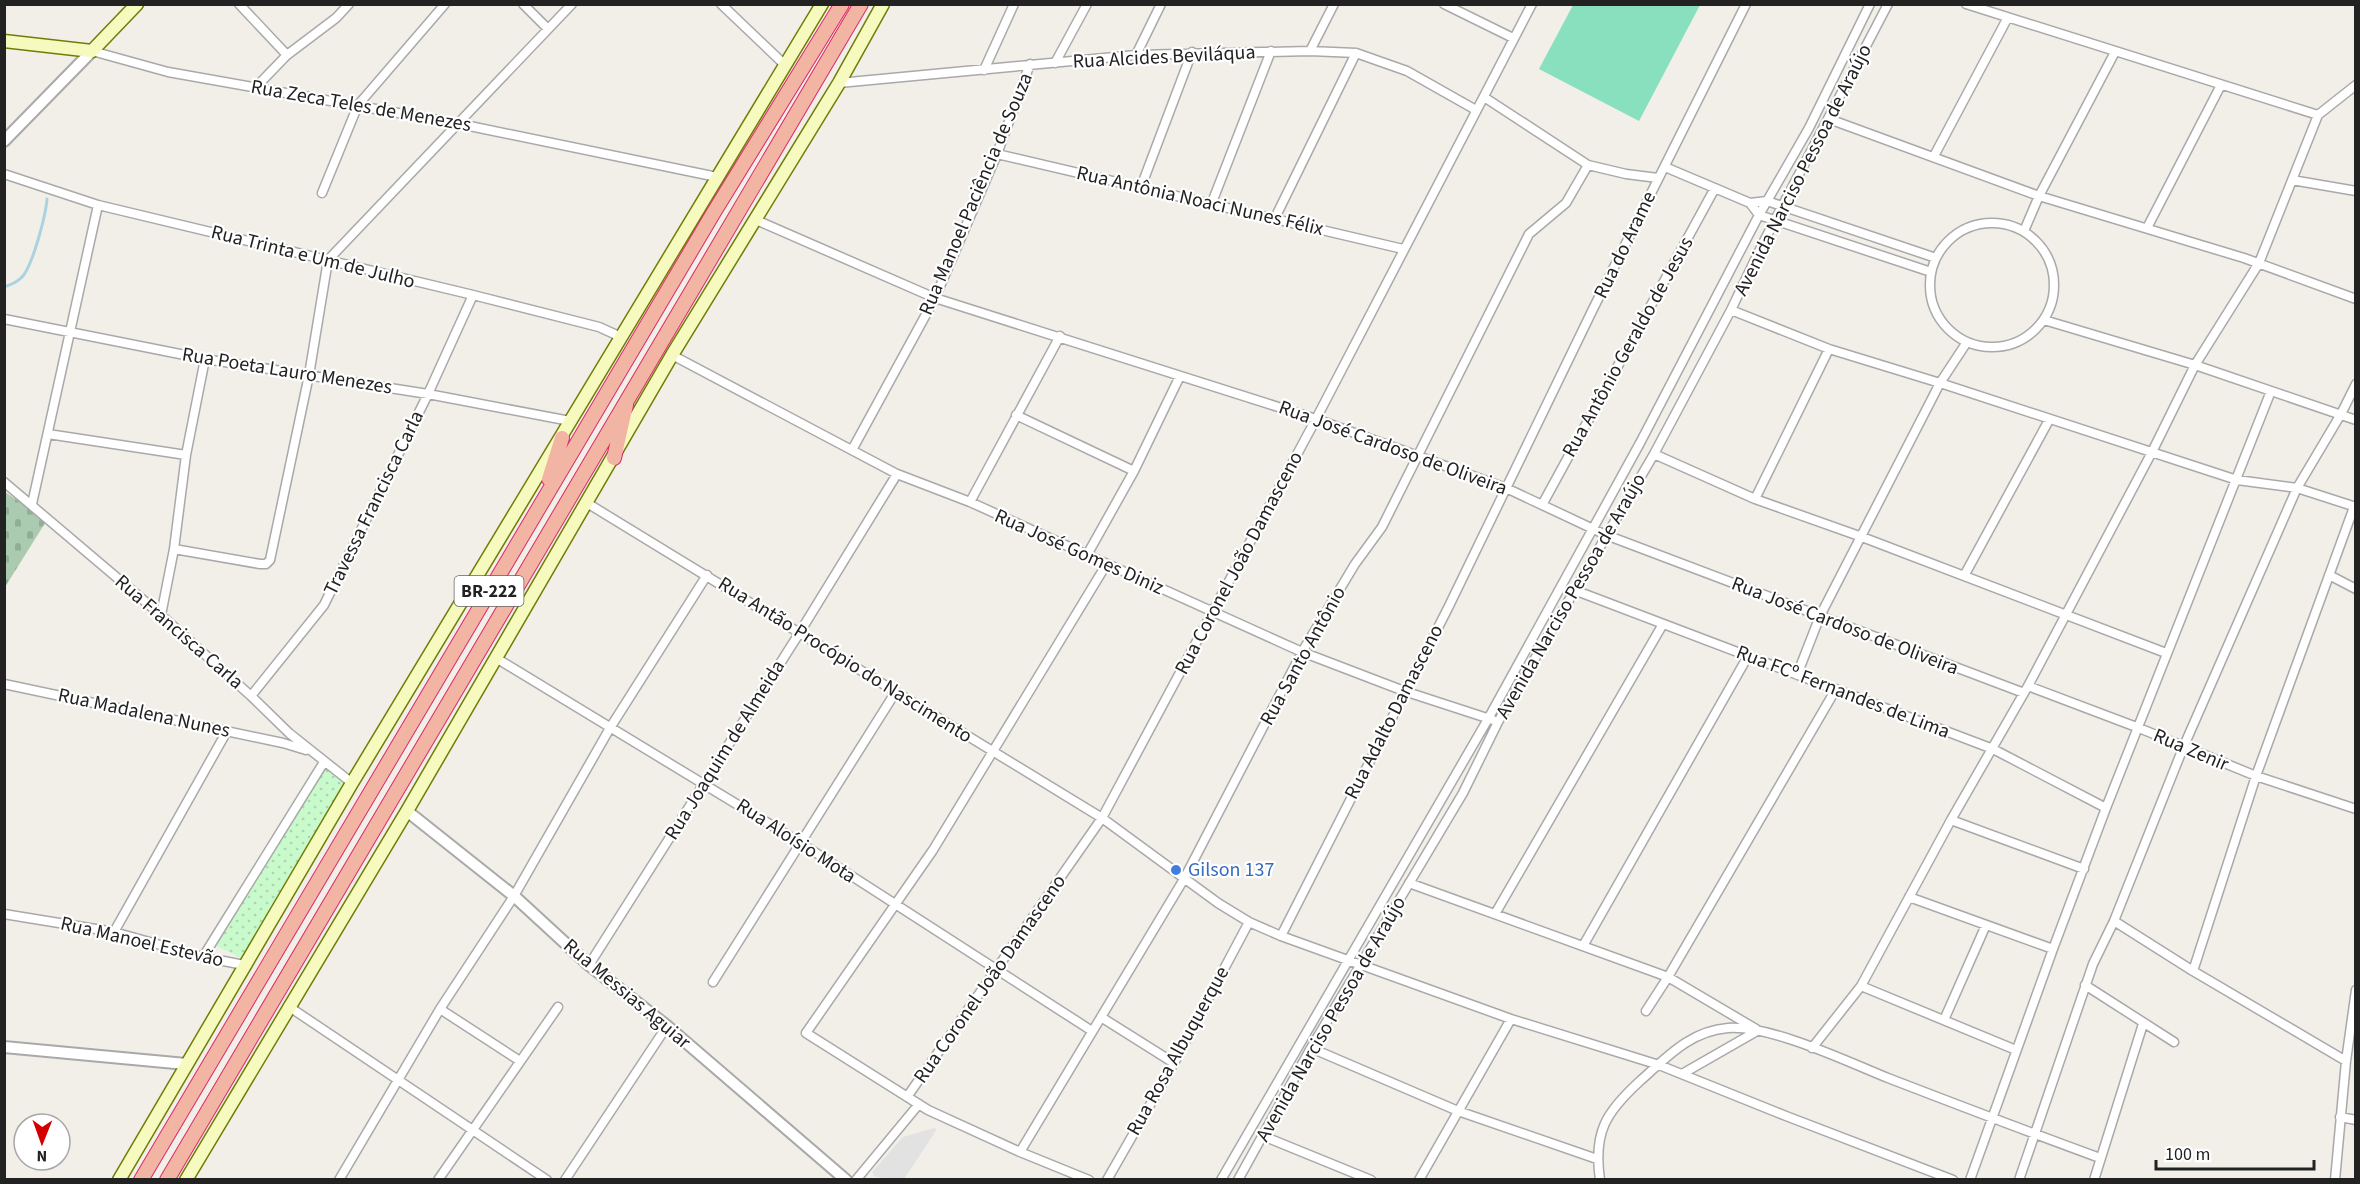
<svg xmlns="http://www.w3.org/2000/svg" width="2360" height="1184" font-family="'Source Sans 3',sans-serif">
<defs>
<pattern id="cemetery-stones" width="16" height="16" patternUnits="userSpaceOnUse" patternTransform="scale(1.5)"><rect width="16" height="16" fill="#aacbaf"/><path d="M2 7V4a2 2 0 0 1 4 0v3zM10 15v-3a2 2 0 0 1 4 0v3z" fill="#92ae96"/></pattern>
<pattern id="park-dots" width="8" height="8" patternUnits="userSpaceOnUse" patternTransform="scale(1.5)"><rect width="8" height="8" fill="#c8facc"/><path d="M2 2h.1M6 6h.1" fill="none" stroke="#acd6af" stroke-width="1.8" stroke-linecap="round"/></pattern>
</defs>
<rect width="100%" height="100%" fill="#f2efe9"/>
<path fill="url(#cemetery-stones)" d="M5,492l42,28 -42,67z"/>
<path fill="url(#park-dots)" d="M325,767l22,17 -104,175 -28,-14z"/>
<path fill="#88e0be" d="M1573,5h127l-61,116 -100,-52z"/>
<path fill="#e2e2e2" d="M934,1128l3,1 -33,50h-19l-11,-3 -2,-4 31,-35z"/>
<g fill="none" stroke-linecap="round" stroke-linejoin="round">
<path stroke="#aad3df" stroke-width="3" d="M4,287c6,-2 13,-5 17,-9 11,-9 25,-64 26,-79"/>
<g stroke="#a9a9a9" stroke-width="11">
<path id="minor" d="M239,4l48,51
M523,4l25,25
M721,4l65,62
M1444,4l69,34
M1966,4l352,111
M92,51l76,21 292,52 257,53
M1310,51l24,-47
M1136,55l25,-51
M1055,63l32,-59
M984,70l30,-66
M839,83l297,-28 174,-4 46,2 51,18 69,39
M257,86l30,-31 49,-37 13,-14
M1484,97l104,68 38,9 32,4
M1829,119l210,77 205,62 112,41
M997,154l406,95
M1934,156l73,-137
M1665,167l85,36 9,12 172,57
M4,174l94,31 375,90 126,32 22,10
M2292,180l64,11
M1141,187l51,-135
M322,193l36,-88 87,-101
M1750,203l17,-2 169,57
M1211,205l60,-154
M1275,218l81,-165
M756,220l179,78 381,121 190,69 100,47 418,158
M1930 285a62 62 0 1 1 124 0a62 62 0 1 1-124 0Z
M2147,228l74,-143
M2024,231l15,-35 76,-144
M1731,310l98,39 111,34 297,97 60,8 59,19
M4,319l201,40 223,35 142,27
M2044,320l151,45 161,55
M672,355l225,119 73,28 332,150 102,39 89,29
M1016,415l118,56
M48,434l138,21
M852,450l83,-152 62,-144 33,-90
M1654,454l101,45 107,38 304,116
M4,482l157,133 90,81 38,37 63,50
M1755,499l74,-150
M970,502l90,-166
M587,503l515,315 116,85 31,19 32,14 230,83 148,46 127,51 167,64
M32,504l66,-299
M1542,505l173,-317
M174,549l86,15h6l4,-4 39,-185 19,-115 244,-256
M1087,555l47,-84 46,-95
M2329,575l27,14
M1964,576l85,-156
M1574,590l419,159 113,59
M161,615l13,-66 12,-94 19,-96
M496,658l303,184 293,189
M1797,675l23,-59 120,-233 27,-41
M4,684l279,59 23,7
M2028,686l111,42 117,48 100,33
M251,696l73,-91 104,-211 45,-99
M1951,820l133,49
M1409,883l259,94 88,52
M1909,897l144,52
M4,914l110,18 89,25 41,8
M1495,914l168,-290
M2114,921l79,50 153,90
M114,932l113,-201
M1281,936l167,-328 145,-299 153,-305
M1583,946l165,-290
M203,957l121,-195
M589,965l211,-333 97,-158
M2193,971l63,-195 98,-269
M713,982l182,-289
M2085,985l89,57
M1861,986l155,64
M288,1006l259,174
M440,1009l80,52
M1646,1011l22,-34 168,-288
M1101,1017l73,46
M1944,1020l42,-95
M1311,1048l147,63 139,48
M1812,1048l49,-62 90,-166 77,-134 124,-234 43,-87 64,-102 59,-148 38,-30
M1682,1074l75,-43
M907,1097l195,-279 214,-399 216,-415
M2340,1117l16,3
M1263,1136l108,44
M1020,1152l164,-273 118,-227 53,-88 27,-37 147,-293 37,-31 22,-38
M339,1180l101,-171 74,-113 96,-168 97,-153
M438,1180l120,-173
M565,1180l102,-154
M856,1180l63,-76
M1089,1180l-69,-28 -92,-42 -122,-77 127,-183 173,-285
M1107,1180l67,-117 75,-141
M1221,1180l267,-461 152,-276 119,-228 50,-87 61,-124
M1238,1180l73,-132 152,-255 35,-71 156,-268 77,-144 32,-67 125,-239
M1419,1180l92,-161
M1600,1180c-7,-48 6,-68 40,-99 27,-24 50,-50 88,-53 43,-3 118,33 160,50 70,27 141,54 212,80
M1970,1180l83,-231 53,-141 165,-417
M2019,1180l74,-216 21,-43 69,-173 114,-260 44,-74 15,-30
M2094,1180l49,-156
M2335,1180l11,-119 10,-71"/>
</g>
<g stroke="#a9a9a9" stroke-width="14">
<path id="tertiary" d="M4,141l88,-90
M407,811l107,85 75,69 78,61 179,154
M4,1047l182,17"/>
</g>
<g stroke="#707d05" stroke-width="15">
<path id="secondary" d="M4,41l88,10 45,-47
M119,1180l233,-397 470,-779
M186,1180l221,-369 265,-456 167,-272 44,-79"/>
</g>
<g stroke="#dc2a67" stroke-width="16">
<path id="trunk" d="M614,458l12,-53
M549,479l13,-41
M141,1180l573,-968 128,-208
M167,1180c229,-393 460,-785 694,-1176"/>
</g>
<use href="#minor" stroke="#fff" stroke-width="8"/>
<use href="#tertiary" stroke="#fff" stroke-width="10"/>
<use href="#secondary" stroke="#f7fabf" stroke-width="12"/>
<use href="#trunk" stroke="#f2b4a3" stroke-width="14"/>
</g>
<circle fill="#3f7fe0" stroke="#fff" stroke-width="2" cx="1176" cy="870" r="6"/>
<g text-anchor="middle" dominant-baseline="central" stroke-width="4.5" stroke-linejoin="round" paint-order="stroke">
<rect fill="#fff" stroke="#646464" stroke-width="1.5" x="454.5" y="576" width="69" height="30" rx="4.5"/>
<g font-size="18" font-weight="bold" fill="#222">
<text x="489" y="591">BR-222</text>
</g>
<g font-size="20" fill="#222" stroke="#fff">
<text transform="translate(1164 57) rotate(-3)">Rua Alcides Beviláqua</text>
<text transform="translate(361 106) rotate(10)">Rua Zeca Teles de Menezes</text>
<text transform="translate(1803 170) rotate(-63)">Avenida Narciso Pessoa de Araújo</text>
<text transform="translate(976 194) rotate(-67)">Rua Manoel Paciência de Souza</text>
<text transform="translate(1200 201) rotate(13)">Rua Antônia Noaci Nunes Félix</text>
<text transform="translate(1625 245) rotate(-64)">Rua do Arame</text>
<text transform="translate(313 257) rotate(14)">Rua Trinta e Um de Julho</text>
<text transform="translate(1628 347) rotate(-61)">Rua Antônio Geraldo de Jesus</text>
<text transform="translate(287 371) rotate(9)">Rua Poeta Lauro Menezes</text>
<text transform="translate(1393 448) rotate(20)">Rua José Cardoso de Oliveira</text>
<text transform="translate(374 503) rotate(-64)">Travessa Francisca Carla</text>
<text transform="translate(1079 552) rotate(24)">Rua José Gomes Diniz</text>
<text transform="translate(1239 563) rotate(-62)">Rua Coronel João Damasceno</text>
<text transform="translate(1571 596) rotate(-60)">Avenida Narciso Pessoa de Araújo</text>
<text transform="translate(1845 626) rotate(21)">Rua José Cardoso de Oliveira</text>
<text transform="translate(179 632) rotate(41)">Rua Francisca Carla</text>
<text transform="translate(1303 656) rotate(-61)">Rua Santo Antônio</text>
<text transform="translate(845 660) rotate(32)">Rua Antão Procópio do Nascimento</text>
<text transform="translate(1843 692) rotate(21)">Rua FCº Fernandes de Lima</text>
<text transform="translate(1394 712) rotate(-63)">Rua Adalto Damasceno</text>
<text transform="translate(144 713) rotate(12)">Rua Madalena Nunes</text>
<text transform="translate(725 750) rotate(-58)">Rua Joaquim de Almeida</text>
<text transform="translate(2191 750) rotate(23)">Rua Zenir</text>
<text transform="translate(796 841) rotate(33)">Rua Aloísio Mota</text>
<text transform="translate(142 942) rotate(13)">Rua Manoel Estevão</text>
<text transform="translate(990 979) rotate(-55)">Rua Coronel João Damasceno</text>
<text transform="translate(627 994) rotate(40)">Rua Messias Aguiar</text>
<text transform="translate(1331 1019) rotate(-60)">Avenida Narciso Pessoa de Araújo</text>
<text transform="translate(1178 1051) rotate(-61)">Rua Rosa Albuquerque</text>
</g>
<g font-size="20" fill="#366cbe" stroke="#fff" text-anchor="start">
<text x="1188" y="870">Gilson 137</text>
</g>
</g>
<rect width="2360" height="1184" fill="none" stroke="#222222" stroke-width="12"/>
<g transform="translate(42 1142) rotate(181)"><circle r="28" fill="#ffffff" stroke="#a7a7a7" stroke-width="1.5"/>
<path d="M0-4.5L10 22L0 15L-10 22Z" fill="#d40000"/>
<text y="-9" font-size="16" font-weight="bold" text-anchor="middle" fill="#222222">N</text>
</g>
<path d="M2156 1160v9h158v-9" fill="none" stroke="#222222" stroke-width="3"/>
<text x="2165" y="1160" font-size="18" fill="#222222" stroke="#ffffff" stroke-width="4.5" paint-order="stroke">100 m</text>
</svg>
